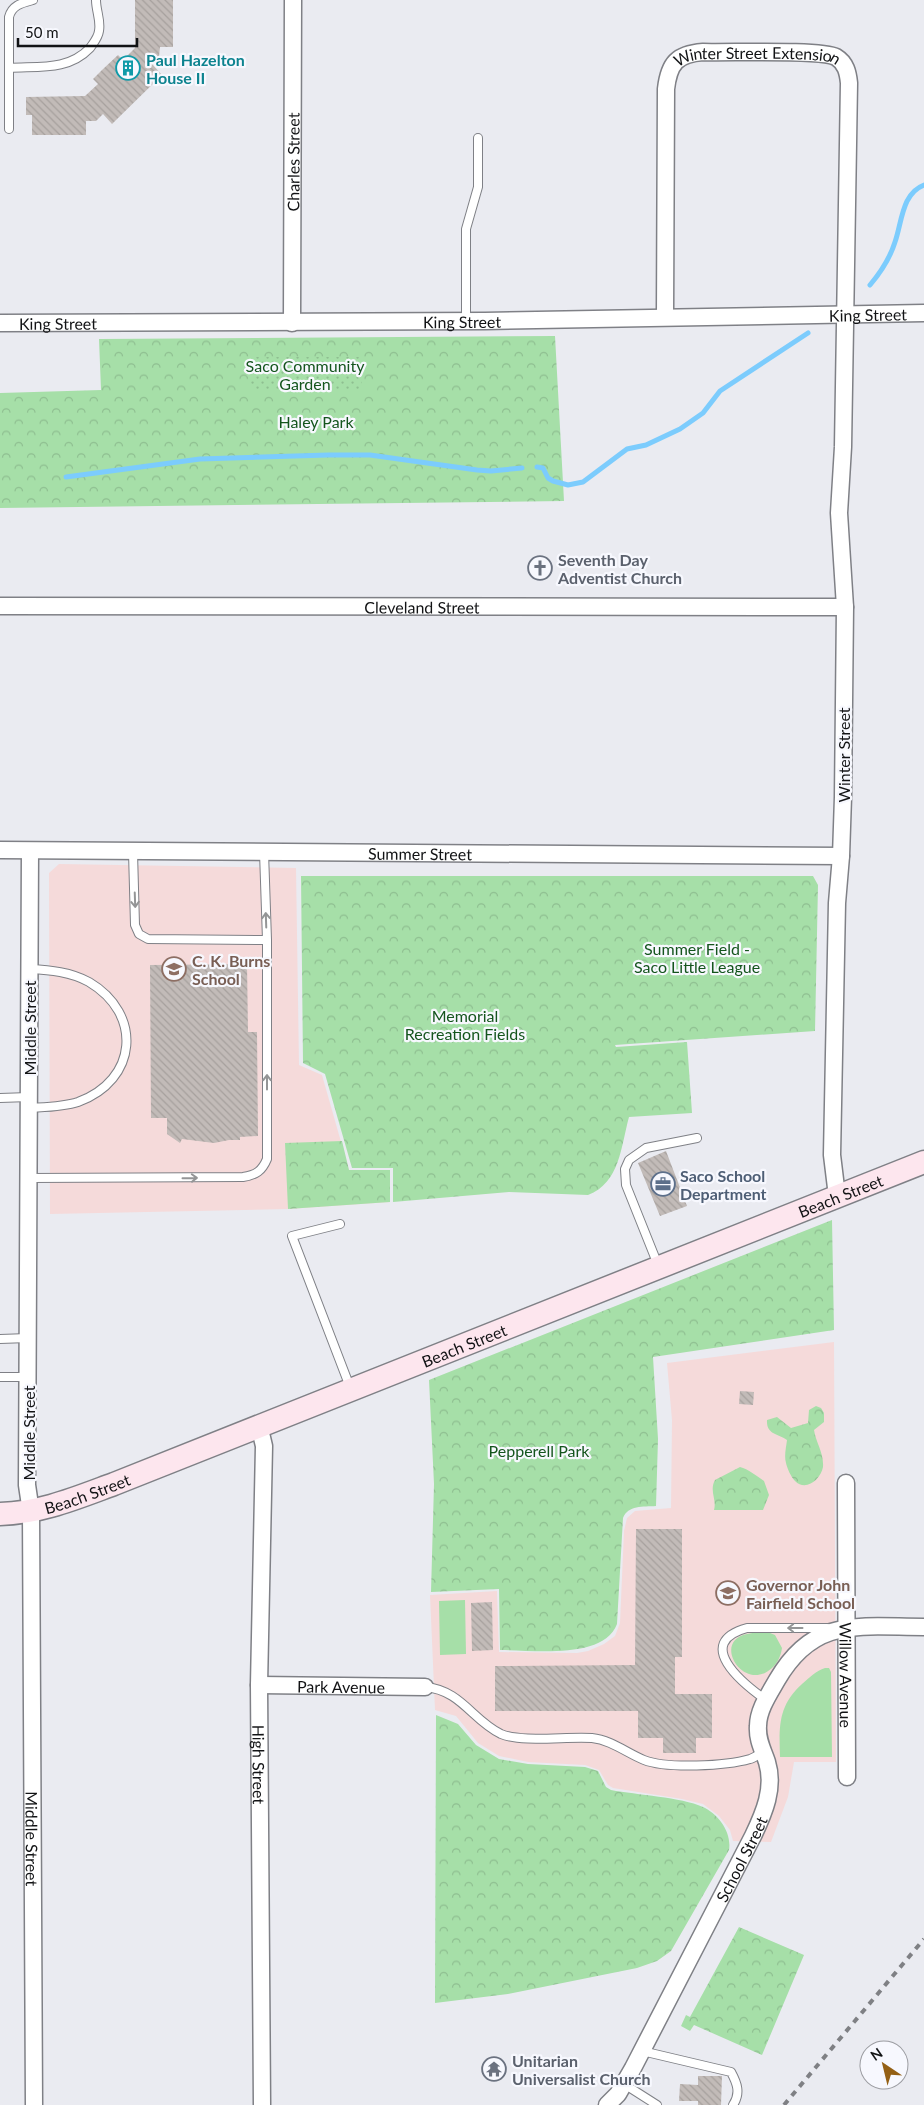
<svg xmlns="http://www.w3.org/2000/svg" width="924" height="2105" font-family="Lato,sans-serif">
<defs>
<pattern id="park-crowns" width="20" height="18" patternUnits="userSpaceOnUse" patternTransform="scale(1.25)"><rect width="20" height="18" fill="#a6dfa8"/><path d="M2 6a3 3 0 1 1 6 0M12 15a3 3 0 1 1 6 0" fill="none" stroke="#8ebe90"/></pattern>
<pattern id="garden-dots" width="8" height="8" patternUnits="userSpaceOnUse" patternTransform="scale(1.25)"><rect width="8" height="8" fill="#a6dfa8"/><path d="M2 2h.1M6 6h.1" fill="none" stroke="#8ebe90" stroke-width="1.8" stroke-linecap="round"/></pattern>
<pattern id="building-back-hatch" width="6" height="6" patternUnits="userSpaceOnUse" patternTransform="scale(1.25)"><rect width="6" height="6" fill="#c2bbb8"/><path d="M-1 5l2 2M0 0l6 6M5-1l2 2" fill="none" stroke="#a6a09d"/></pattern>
</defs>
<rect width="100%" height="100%" fill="#eaebf1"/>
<path fill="#f5dada" d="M59,864l237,4 3,197 23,10 27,95h41v32l-102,7 -238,5 -1,-341z
M834,1342l2,420h-42l-6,35 -17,45 -38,-1 -3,-11 -11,-14 -16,-12 -21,-5 -69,-11 -5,-3 -9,-15 -14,-5 -57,-3 -29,-6 -21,-13 -22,-27 -21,-6 -5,-115 67,-4 2,61 78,1 11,-2 16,-7 11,-8 5,-13 4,-92 3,-13 8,-7 36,-3 1,-88 -5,-57z"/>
<path fill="#a6dfa8" d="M465,1600l1,54 -26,1 -1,-54z
M770,1633l5,2 7,13c-1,7 -4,15 -10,20 -28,26 -61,-27 -25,-34 7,-2 16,-1 23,-1z
M825,1668h4l2,4 1,85h-52c-1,-31 -2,-51 22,-73 8,-7 14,-13 23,-16z"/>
<path fill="url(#park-crowns)" d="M555,336l9,165 -564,7v-115l101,-3 -2,-51z
M301,876h512l5,9 -3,146 -200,14 1,2 71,-5 5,71 -63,4c-8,29 -9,66 -41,78l-79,-3 -116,10v-34h-41l-27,-94 -22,-11z
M342,1141l7,29h41v32l-102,7 -3,-66z
M832,1220l2,110 -181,27 5,82 -2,67c-13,1 -28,-1 -33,12l-6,106c-13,36 -85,26 -117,26l-1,-61 -68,3 3,-108 -5,-104z
M816,1406l5,2 3,5v9l-10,8c2,13 10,23 9,37 -2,12 -17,25 -28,14 -4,-4 -8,-13 -9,-18 -2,-7 0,-15 1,-23 -8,-6 -21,-5 -20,-20l10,-3 14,11 17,-5 1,-13z
M740,1467c8,2 17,9 24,14l5,14 -6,15h-49c3,-11 -5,-19 1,-30z
M436,1715l22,9 18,21 23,14 29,5 57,3 13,4 8,16 5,3c26,5 70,7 92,17 15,7 29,25 26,43l-58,101 -14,10 -20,7 -129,26 -73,9z
M739,1927l65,28 -42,100 -68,-30 -4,6 -9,-5 5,-11 4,2z"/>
<path fill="url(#garden-dots)" d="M249,357h112l1,34h-112z"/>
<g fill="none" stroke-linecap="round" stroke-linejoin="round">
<path stroke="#7cccfd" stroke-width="5" d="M870,285c11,-13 20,-27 25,-43 7,-20 7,-49 29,-57
M537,467l6,1 5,10 5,3 15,4 15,-3 44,-33 19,-4 34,-16 23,-16 17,-22 88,-58
M66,477l134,-18 128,-4h42l107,15 14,1 31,-3"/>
</g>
<path fill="url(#building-back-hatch)" d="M135,0h38v47h-13l-1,10 -7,7 10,11 -50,49 -9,-10 -7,7h-10v14h-54v-20h-6v-18l59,-1 13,-12 -5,-5 9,-9 16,-15 5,5 12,-12z
M247,964l1,68h9l1,104 -18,1v3h-11l-15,3 -32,-4 -2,4 -13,-9v-16h-16l-1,-153z
M666,1151l21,55 -27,10 -22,-53z
M740,1391l14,1 -1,13 -14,-1z
M636,1529h46v128h-7v37h37v44h-16v15h-33v-15h-25v-27h-143v-45l140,-1z
M492,1602l1,48 -21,1 -1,-48z
M698,2076h24l-1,29h-23v-4h-19l1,-17 18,1z"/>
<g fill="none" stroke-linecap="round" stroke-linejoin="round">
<g stroke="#7f8086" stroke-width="10">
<path id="service" d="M9,68c30,-2 59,3 81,-20 4,-6 8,-10 9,-17 2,-11 -3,-20 -3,-31
M9,129v-112c3,-12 13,-14 24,-17
M466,320v-91l12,-42v-49
M133,852l2,73 4,9 9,5 119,1
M0,1098l29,-1
M29,1108c16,-1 34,-1 49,-6 60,-22 65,-88 11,-120 -18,-10 -39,-12 -59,-13
M30,1178l213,-1c13,-2 19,-6 24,-18v-219l-3,-88
M340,1224l-48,12 58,151
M658,1265l-32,-80 -1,-16 4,-9 17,-12 51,-10
M0,1339l28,-1
M0,1377h27
M425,1687c36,3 47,33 76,47 21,9 67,2 91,4 19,2 35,15 52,22 23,9 82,6 106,-1 4,-1 9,-5 13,-7
M766,1700c-24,-17 -73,-57 -19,-72h80
M642,2051l89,21c6,11 10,21 2,33
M624,2084l33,21"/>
</g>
<g stroke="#7f8086" stroke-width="19">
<g id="minor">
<path id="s1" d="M665,316l1,-227c3,-26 11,-35 37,-37 23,1 118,-3 133,5 10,6 12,16 13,26l-6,364 -4,66 6,94 -2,190 -2,59 -4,47 -5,252 5,41"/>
<path id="s2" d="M0,323l485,-2 439,-8"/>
<path id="s3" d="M292,323l1,-323"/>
<path id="s4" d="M0,606l845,1"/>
<path id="s5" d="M0,850l841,6"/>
<path id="s6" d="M30,851l-3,634 4,27 3,593"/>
<path id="s7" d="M259,1425l5,21 -5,239 3,420"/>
<path id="s8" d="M846,1483l1,294"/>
<path id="s9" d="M259,1685l166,2"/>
<path id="s10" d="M607,2105l11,-11 15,-26 120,-232c11,-23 22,-48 14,-74 -4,-12 -10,-22 -9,-36 0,-16 11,-32 19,-46 37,-64 82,-53 147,-53"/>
</g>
</g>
<g stroke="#7f8086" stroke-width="25">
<g id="secondary">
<path id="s11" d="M0,1514c41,-1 76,-16 114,-30l810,-322"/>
</g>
</g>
<use href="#service" stroke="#fff" stroke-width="8"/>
<use href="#minor" stroke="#fff" stroke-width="16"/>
<use href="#secondary" stroke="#fde6ee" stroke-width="22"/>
<path stroke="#7f8084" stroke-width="4" stroke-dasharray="6 6" stroke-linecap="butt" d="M784,2105l140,-166"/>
</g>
<defs><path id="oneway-shaft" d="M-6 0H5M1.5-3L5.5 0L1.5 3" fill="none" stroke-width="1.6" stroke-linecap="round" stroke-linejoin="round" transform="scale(1.25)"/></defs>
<g stroke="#949596">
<use href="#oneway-shaft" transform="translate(135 900) rotate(88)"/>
<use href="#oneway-shaft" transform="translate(266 920) rotate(-92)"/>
<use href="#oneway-shaft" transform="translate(267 1082) rotate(-90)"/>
<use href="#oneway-shaft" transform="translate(190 1178) rotate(-1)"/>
<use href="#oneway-shaft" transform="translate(795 1628) rotate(180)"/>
</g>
<defs>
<g id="building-ring" transform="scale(1.25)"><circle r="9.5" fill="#f7f8fe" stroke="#0f9aa8" stroke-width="1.5"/><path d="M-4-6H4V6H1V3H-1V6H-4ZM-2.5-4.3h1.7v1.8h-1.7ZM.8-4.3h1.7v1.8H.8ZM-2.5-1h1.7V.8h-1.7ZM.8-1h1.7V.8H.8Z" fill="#0f9aa8"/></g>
<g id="church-ring" transform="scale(1.25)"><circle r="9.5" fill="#f7f8fe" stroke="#6b7280" stroke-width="1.5"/><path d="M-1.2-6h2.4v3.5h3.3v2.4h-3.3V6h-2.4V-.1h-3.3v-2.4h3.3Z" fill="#6b7280"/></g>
<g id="school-ring" transform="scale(1.25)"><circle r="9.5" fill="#f7f8fe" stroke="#8d6e63" stroke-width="1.5"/><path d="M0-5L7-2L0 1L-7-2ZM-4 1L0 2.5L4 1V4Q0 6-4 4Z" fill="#8d6e63"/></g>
<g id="office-ring" transform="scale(1.25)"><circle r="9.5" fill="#f7f8fe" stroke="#5c6f8a" stroke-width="1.5"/><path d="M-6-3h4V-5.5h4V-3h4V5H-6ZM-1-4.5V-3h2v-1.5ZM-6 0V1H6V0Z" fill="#5c6f8a"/></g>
<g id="temple-ring" transform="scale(1.25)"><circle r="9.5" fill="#f7f8fe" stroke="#6b7280" stroke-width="1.5"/><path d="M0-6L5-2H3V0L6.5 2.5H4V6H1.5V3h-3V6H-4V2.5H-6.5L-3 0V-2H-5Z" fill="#6b7280"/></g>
</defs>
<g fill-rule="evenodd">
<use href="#building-ring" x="128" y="68"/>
<use href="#church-ring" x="540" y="568"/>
<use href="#school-ring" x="174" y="969"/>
<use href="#office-ring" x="663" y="1184"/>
<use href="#school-ring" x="728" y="1593"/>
<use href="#temple-ring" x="494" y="2069"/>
</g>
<g text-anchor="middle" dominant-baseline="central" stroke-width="4.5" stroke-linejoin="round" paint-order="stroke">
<g font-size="16" font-weight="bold" fill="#0d838f" stroke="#f7f8fe" text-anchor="start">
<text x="146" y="59">Paul Hazelton<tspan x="146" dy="18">House II</tspan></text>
</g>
<g font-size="16" fill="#121315" stroke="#f7f8fe">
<text stroke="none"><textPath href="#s1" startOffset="340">Winter Street Extension</textPath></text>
<text stroke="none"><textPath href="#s3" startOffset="161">Charles Street</textPath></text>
<text stroke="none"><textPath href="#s2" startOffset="868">King Street</textPath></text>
<text stroke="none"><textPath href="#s2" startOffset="462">King Street</textPath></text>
<text stroke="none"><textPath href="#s2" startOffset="58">King Street</textPath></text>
<text stroke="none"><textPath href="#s4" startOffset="422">Cleveland Street</textPath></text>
<text transform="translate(843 755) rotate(-90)">Winter Street</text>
<text stroke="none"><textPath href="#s5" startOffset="420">Summer Street</textPath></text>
<text transform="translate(29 1028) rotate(-90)">Middle Street</text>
<text stroke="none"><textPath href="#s11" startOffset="900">Beach Street</textPath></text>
<text stroke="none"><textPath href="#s11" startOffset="495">Beach Street</textPath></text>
<text transform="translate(28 1433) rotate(-90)">Middle Street</text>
<text stroke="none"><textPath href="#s11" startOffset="90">Beach Street</textPath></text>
<text stroke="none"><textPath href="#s8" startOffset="192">Willow Avenue</textPath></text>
<text stroke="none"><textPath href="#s9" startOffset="82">Park Avenue</textPath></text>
<text stroke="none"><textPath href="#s7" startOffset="340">High Street</textPath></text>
<text stroke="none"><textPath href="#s6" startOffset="988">Middle Street</textPath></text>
<text stroke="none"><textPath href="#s10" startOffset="281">School Street</textPath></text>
</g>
<g font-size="16" fill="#14551d" stroke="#f7f8fe">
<text x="305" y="365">Saco Community<tspan x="305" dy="18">Garden</tspan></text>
<text x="316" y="421">Haley Park</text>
<text x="697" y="948">Summer Field -<tspan x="697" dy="18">Saco Little League</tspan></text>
<text x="465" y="1015">Memorial<tspan x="465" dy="18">Recreation Fields</tspan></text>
<text x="539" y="1450">Pepperell Park</text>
</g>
<g font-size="16" font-weight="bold" fill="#5b616d" stroke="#f7f8fe" text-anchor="start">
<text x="558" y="559">Seventh Day<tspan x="558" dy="18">Adventist Church</tspan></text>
<text x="512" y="2060">Unitarian<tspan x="512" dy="18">Universalist Church</tspan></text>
</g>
<g font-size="16" font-weight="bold" fill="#785e54" stroke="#f7f8fe" text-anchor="start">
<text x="192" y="960">C. K. Burns<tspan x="192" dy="18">School</tspan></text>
<text x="746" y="1584">Governor John<tspan x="746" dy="18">Fairfield School</tspan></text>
</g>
<g font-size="16" font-weight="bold" fill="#4e5e75" stroke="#f7f8fe" text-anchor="start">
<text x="680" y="1175">Saco School<tspan x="680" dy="18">Department</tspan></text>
</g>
</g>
<g transform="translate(884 2065) rotate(325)"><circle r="24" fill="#f7f8fe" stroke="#9b9ca1"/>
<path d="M0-4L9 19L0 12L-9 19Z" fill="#946015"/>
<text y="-8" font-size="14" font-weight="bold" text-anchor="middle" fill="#121315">N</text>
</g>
<path d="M18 38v8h119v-8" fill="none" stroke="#121315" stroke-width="2.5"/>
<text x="25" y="38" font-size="15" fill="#121315" stroke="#f7f8fe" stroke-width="4" paint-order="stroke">50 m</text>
</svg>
